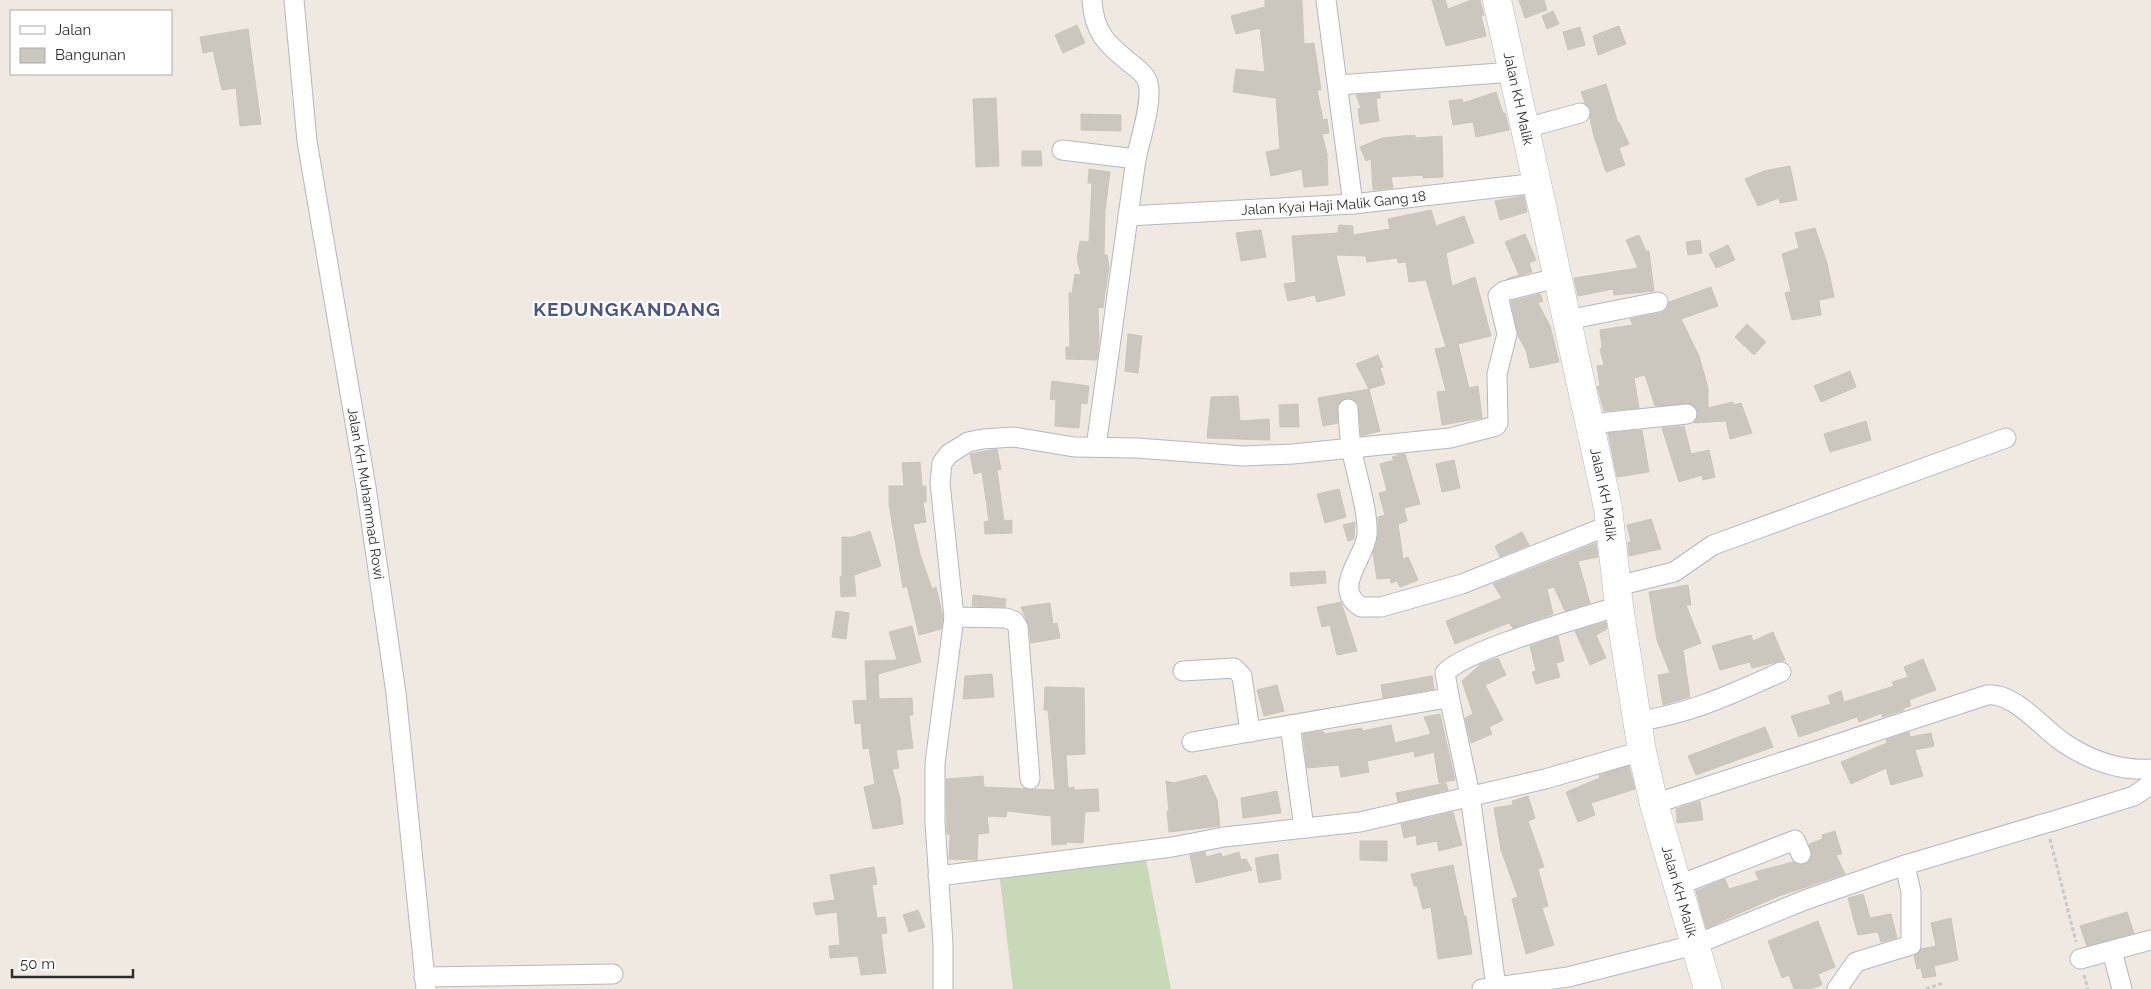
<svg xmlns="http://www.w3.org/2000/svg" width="2151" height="989" font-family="Raleway,sans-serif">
<rect width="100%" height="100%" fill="#efe9e1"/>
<path fill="#c8d9b8" d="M1145,855l26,134h-158l-14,-117z"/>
<path fill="#cbc7bf" stroke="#cbc5ba" d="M1265,0h37l2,44 10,-1 7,47h-4l6,30 4,-1 2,14 -7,1 5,20 1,31 -24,2 -2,-18 -31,7 -5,-24 14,-3 -4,-51 -43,-6 3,-23 29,3 -5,-44 -24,6 -5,-18 34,-9z
M1432,0h13l3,9 23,-9h9l4,15 -3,1 5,20 -40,10z
M1519,0h25l3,10 -22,8z
M1553,11l6,13 -12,5 -5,-13z
M1077,25l8,18 -22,10 -8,-18z
M1619,26l7,18 -28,11 -5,-19z
M1580,27l5,18 -17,5 -5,-18z
M248,29l13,95 -21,2 -4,-38 -14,2 -9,-39 -10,2 -3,-16z
M1606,84l12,39 1,-1 10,22 -10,4 6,17 -19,7 -13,-39 -3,-15 1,-8 -6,-7 -4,-11z
M1496,92l7,21h2l4,17 -33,7 -3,-15 -20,3 -4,-24 13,-2 1,4z
M1380,93v5l-4,1 3,22 -19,3 -2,-15 3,-1 -5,-13z
M996,98l3,68 -23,1 -3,-68z
M1081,114l40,1v16l-40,-1z
M1415,135v3l27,-2 1,41 -20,1v-3l-32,2 2,11 -20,2 -2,-31 -5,2 -6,-14 22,-9z
M1022,151h19l1,15h-20z
M1790,166l7,34 -17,3 -1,-5 -21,8 -13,-27 19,-8z
M1089,169l21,3 -5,39 -1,44h3l2,11 -6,42 -5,-1 1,33 -2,20 -31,-1v-12h4l-1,-54h3l3,-19 6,1 -4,-17 3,-17 9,1 3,-59h-4z
M1524,196l3,16 -27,8 -5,-19z
M1431,210l5,16 28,-10 10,27 -28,10 6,33 23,-9 16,59 -33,8 11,44 9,-2 4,32 -40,7 -5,-33 9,-1 -11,-42 11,-2 -20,-67 -17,2 -3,-20 -8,1 -1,-5 -30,4 -1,-6 -30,-1 9,40 -28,7 -2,-7 -27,6 -4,-17 12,-2 -4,-46 46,-3 1,-8 14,1v9l37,-6 -2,-10z
M1815,228l12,35 7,34 -15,3 2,15 -29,5 -7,-27 6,-2 -9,-37 17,-6 -4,-15z
M1261,230l5,27 -25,4 -5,-28z
M1525,234l11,26 -7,3 3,9 -25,7 12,-4 -14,-33z
M1639,235l7,16h3l5,40 -40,4 -1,-6 -35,7 -4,-18 64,-10 -12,-28z
M1700,240l2,13 -14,2 -2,-13z
M1728,245l7,15 -19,8 -7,-14z
M1711,287l7,19 -37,13 18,37 9,32v20l25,-6 1,3 7,-2 11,30 -22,6 -4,-18 -32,2 4,-11 -7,-8 -36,2 -10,-31 -11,3 5,30 -35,3 -7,-25h3l-3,-20 7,-1 -4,-16 2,-1 -2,-18 33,-5 -3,-6 31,-6 5,-3 3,-8z
M1540,294l3,7 -5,2 12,23 9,36 -29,6 -4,-18 -8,-14 -7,-35z
M1747,324l19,18 -12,13 -19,-18z
M1128,334l14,2 -4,37 -13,-2z
M1378,355l5,12 -3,1 5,16 -16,5 -13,-25z
M1850,371l6,16 -35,15 -7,-16z
M1052,381l37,5 -2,18 -6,-1 -2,25 -24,-2 1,-26 -6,-1z
M1369,389l11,42 -19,5 -3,-33 -10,-5 -10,7v18l-15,3 -5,-28z
M1238,396l2,25 29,-2 1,21 -63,-2 4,-41z
M1298,404l1,23h-19l-1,-22z
M1866,421l5,19 -41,12 -6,-18z
M1684,426l7,28 18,-4 6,27 -12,3 -1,-5 -23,7 -17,-54z
M1642,430l7,42 -32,5 -9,-44z
M997,449l4,20 -4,1 7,51 8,-1v13l-27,1 -1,-12 5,-1 -7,-49 -8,2 -4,-20z
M1401,454h4l15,50 -16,4 3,13 -9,3 5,35 5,-2 10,23 -18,7 -3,-6 -6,2 -1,-5 -13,1 -4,-26 5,-18v-18l7,-2 -6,-22 8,-2 -7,-27 14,-4 -2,-3z
M1454,460l6,28 -18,4 -6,-28z
M920,462l2,24h4v16h-3l3,20 -13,2 7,30 12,35 4,-2 7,30 -2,12 -22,6 -12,-49 -4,2 -14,-83v-19h15l-2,-23z
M1339,489l7,28 -21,6 -8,-29z
M1651,519l10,30 -32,7 -1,-14h3l-4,-17z
M1355,522l-1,17 -6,2 -5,-16z
M870,531l11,35 -27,9 2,21 -15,1 -1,-20 2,-1v-39h11z
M1522,532l7,13 -29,12 -5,-11z
M1596,543l2,14 -20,4 12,42 -25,8 -11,-24 -7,2 6,25 -40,14 -4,-5 -54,21 -9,-23 56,-23 -9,-14z
M1325,571l1,12 -35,3 -1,-13z
M1688,585l3,20h-5l15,38 -18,7 7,47 -27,8 -5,-30 12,-2 -13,-33 -8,-48z
M973,595l33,4 -1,8 -33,-1z
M1341,602l16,49 -20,4 -7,-30 -8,2 -5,-20z
M1050,603l3,21 4,-1 3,15 -29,5 -2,-17 -8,-19z
M836,611l13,2 -3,26 -14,-2z
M1606,622l1,7 -11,6 10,23 -16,7 -15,-34z
M912,626l9,36 -43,12 1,25 33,-1 1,17h-4l4,33 -17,2 3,18 -7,1 8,29 3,26 -30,5 -9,-42 11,-3 -6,-36 -6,1 -2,-26 -6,1 -2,-23 14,-1 -2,-39 32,-1 -8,-28z
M1773,632l12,28 -33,8 -2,-6 -30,8 -8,-24 39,-11 2,6z
M1558,636l6,25 -8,2 4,14 -24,7 -4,-12 4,-1 -6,-25z
M1498,658l8,17 -21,10 18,35 -14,7 3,7 -21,9 -6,-25 8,-4 -11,-33 19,-17z
M1923,659l13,31 -27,10 2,6 -7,2v2l-22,7v-4l-23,9 -2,-5 -58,20 -8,-21 40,-12 -3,-8 13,-5 3,11 50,-16 -2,-4 16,-5 -4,-10z
M992,674l2,23 -31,2 2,-23z
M1432,676l2,13 -51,9 -2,-13z
M1277,685l7,26 -20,5 -7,-26z
M1045,687l39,1 1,66 -19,1 2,33 6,-1v3l24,-1 1,22 -14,1 -2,31 -17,-1 1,2 -15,1 -1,-29 -44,-5 -1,6 -19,-1 2,17 -11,1 -1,26 -28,-1 1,-25h-3l-1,-55 37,-3 1,11 71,3 -7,-80h-4z
M1440,714l15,66 -16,3 -5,-31 -19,5 -1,-6 -47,10 2,11 -28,5 -2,-12 -32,3 -4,-34 20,-3 1,3 38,-6v3l29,-6 4,18 36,-9 -7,-17z
M1765,727l8,20 -77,28 -8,-19z
M1909,732l1,5 21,-4 3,13 -19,4 8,26 -32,9 -5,-17 -35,16 -10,-22 46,-19 -1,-3z
M1629,766l6,23 -44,14 4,12 -17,7 -12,-30 34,-14 -1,-3z
M1206,775l11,25 3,26 -51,6 -2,-21h2l-3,-30 8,2z
M1446,783l2,7 -50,12 -2,-9z
M1277,791l4,22 -38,5 -2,-20z
M1528,796l7,22 -7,3 16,46 -6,2 10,37 -6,2 12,37 -28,9 -14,-55 6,-2 -17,-47 -7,-42 19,-3 -1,-4z
M1700,801l3,19 -26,3 -1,-14z
M1453,812l9,33 -23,6 -2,-10 -20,4 -1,-10 -12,3 -3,-14z
M1835,831l7,23 -6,1 9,19 -66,22 -73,32 -10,-37 29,-12 4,10 30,-9 -4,-8 38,-10 6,3 6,-1 7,-8 -3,-12 14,-5 -1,-4z
M1360,841h27v20l-27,-1z
M1205,852l1,5 15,-4 1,4 17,-5 2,8 5,-1 6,11 -56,13 -6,-28z
M1278,854l3,25 -22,4 -4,-25z
M1453,865l11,51h2l6,38 -34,5 -7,-52 -8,2 -6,-23h-3l-3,-12z
M874,867l3,17 -5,1 5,33 8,-1 2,16 -6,1 5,39 -25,2 -3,-19 -28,2 -1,-12 11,-1 -3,-33 -21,3 -3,-12 22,-3 -5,-25z
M1863,894l7,24 21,-4 6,24 -16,4 -3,-10 -20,3 -10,-37z
M918,910l7,17 -16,5 -6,-17z
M2127,912l7,21 -47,13 -7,-20z
M1951,918l7,42 -24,6 2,10 -13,2 -2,-10 -4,1 -3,-13 7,-7 15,-3 -5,-23z
M1818,921l17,46 -17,7 4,11 -12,4h-16l-5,-14 -7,3 -14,-37z"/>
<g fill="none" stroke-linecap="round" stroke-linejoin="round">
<g stroke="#b4b7c1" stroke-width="21">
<g id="street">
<path id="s1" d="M294,0l13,141 59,346 30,206 30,296"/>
<path d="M1092,0c2,33 14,43 38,63 7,5 16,12 18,20 5,18 -8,57 -12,76"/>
<path d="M1326,0l27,204"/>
<path d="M1339,85l174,-13"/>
<path d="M1526,128l54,-15"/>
<path d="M1062,150l74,9 -40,288"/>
<path id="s2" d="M1128,216l225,-12 185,-21"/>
<path d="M1567,320l91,-18"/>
<path d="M1348,409c1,13 1,28 4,42 4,23 17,62 15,84 -2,23 -36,53 -6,72h20l81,-23 148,-59"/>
<path d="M1590,424l97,-10"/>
<path d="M1617,586l57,-14 39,-27 293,-107"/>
<path d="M954,617l52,1 8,3 4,6 12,152"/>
<path d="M1183,671l51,-3 8,8 8,56"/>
<path d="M1449,696l21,99 26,192"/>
<path d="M1637,721c51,-6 97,-28 144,-49"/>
<path d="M1290,725l14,103"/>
<path d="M1192,742l249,-43 8,-3 -4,-23c19,-23 140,-56 174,-67"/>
<path d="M1654,804l333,-109c27,-3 55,33 77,48 27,18 55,28 87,26"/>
<path d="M2050,822l84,-26 17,-12"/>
<path d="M1905,865l141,-42"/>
<path d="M938,876l234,-29 52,-10 136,-15 185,-43 97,-28"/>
<path d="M1679,885l116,-45 6,14"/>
<path d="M2112,951l10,38"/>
<path d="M2080,959l71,-19"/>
<path d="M424,977l189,-3"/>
<path d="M943,989v-45l-8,-122v-59l19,-146 -14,-134 2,-20 7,-9 19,-12 15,-3 31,-2 60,10 63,1 106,8 50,-2 157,-16 46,-12 2,-3 -1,-49 10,-40 -9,-38 6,-5 53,-13"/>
<path d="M1482,989l86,-12 126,-32 111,-45 100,-35 6,27v53l-55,17 -19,27"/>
</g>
</g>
<g stroke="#b4b7c1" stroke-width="29">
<g id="secondary">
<path id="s3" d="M1497,0l111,508 11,98 23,145 12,53 54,185"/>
</g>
</g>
<path stroke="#c9c9c9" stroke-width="3" stroke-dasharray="4 2.5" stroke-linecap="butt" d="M2050,839l26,103
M2084,975l4,14
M1926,989l17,-6"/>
<use href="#street" stroke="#fff" stroke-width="19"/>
<use href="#secondary" stroke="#fff" stroke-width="28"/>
</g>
<g text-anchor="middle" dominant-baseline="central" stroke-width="4.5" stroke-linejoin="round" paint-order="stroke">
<g font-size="14" fill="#2e2e2e" stroke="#fff">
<text stroke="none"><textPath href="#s3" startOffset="101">Jalan KH Malik</textPath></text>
<text stroke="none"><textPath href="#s2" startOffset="206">Jalan Kyai Haji Malik Gang 18</textPath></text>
<text stroke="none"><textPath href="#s1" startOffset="499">Jalan KH Muhammad Rowi</textPath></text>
<text stroke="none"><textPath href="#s3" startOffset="506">Jalan KH Malik</textPath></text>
<text stroke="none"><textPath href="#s3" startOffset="911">Jalan KH Malik</textPath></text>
</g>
<g font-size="19" font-weight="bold" letter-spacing="1" fill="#4d5680" stroke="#fff">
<text x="627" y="309">KEDUNGKANDANG</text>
</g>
</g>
<rect x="10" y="10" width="162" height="65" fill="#ffffff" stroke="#ababab"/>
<rect x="20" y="26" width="25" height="8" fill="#ffffff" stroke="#ababab"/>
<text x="55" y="35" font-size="15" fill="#2e2e2e">Jalan</text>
<rect x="20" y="48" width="25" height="15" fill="#cbc7bf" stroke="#ababab"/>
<text x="55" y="60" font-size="15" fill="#2e2e2e">Bangunan</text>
<path d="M12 969v8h121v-8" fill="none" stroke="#2e2e2e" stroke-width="2.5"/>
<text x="20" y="969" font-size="15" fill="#2e2e2e" stroke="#ffffff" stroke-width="4" paint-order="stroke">50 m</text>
</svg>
